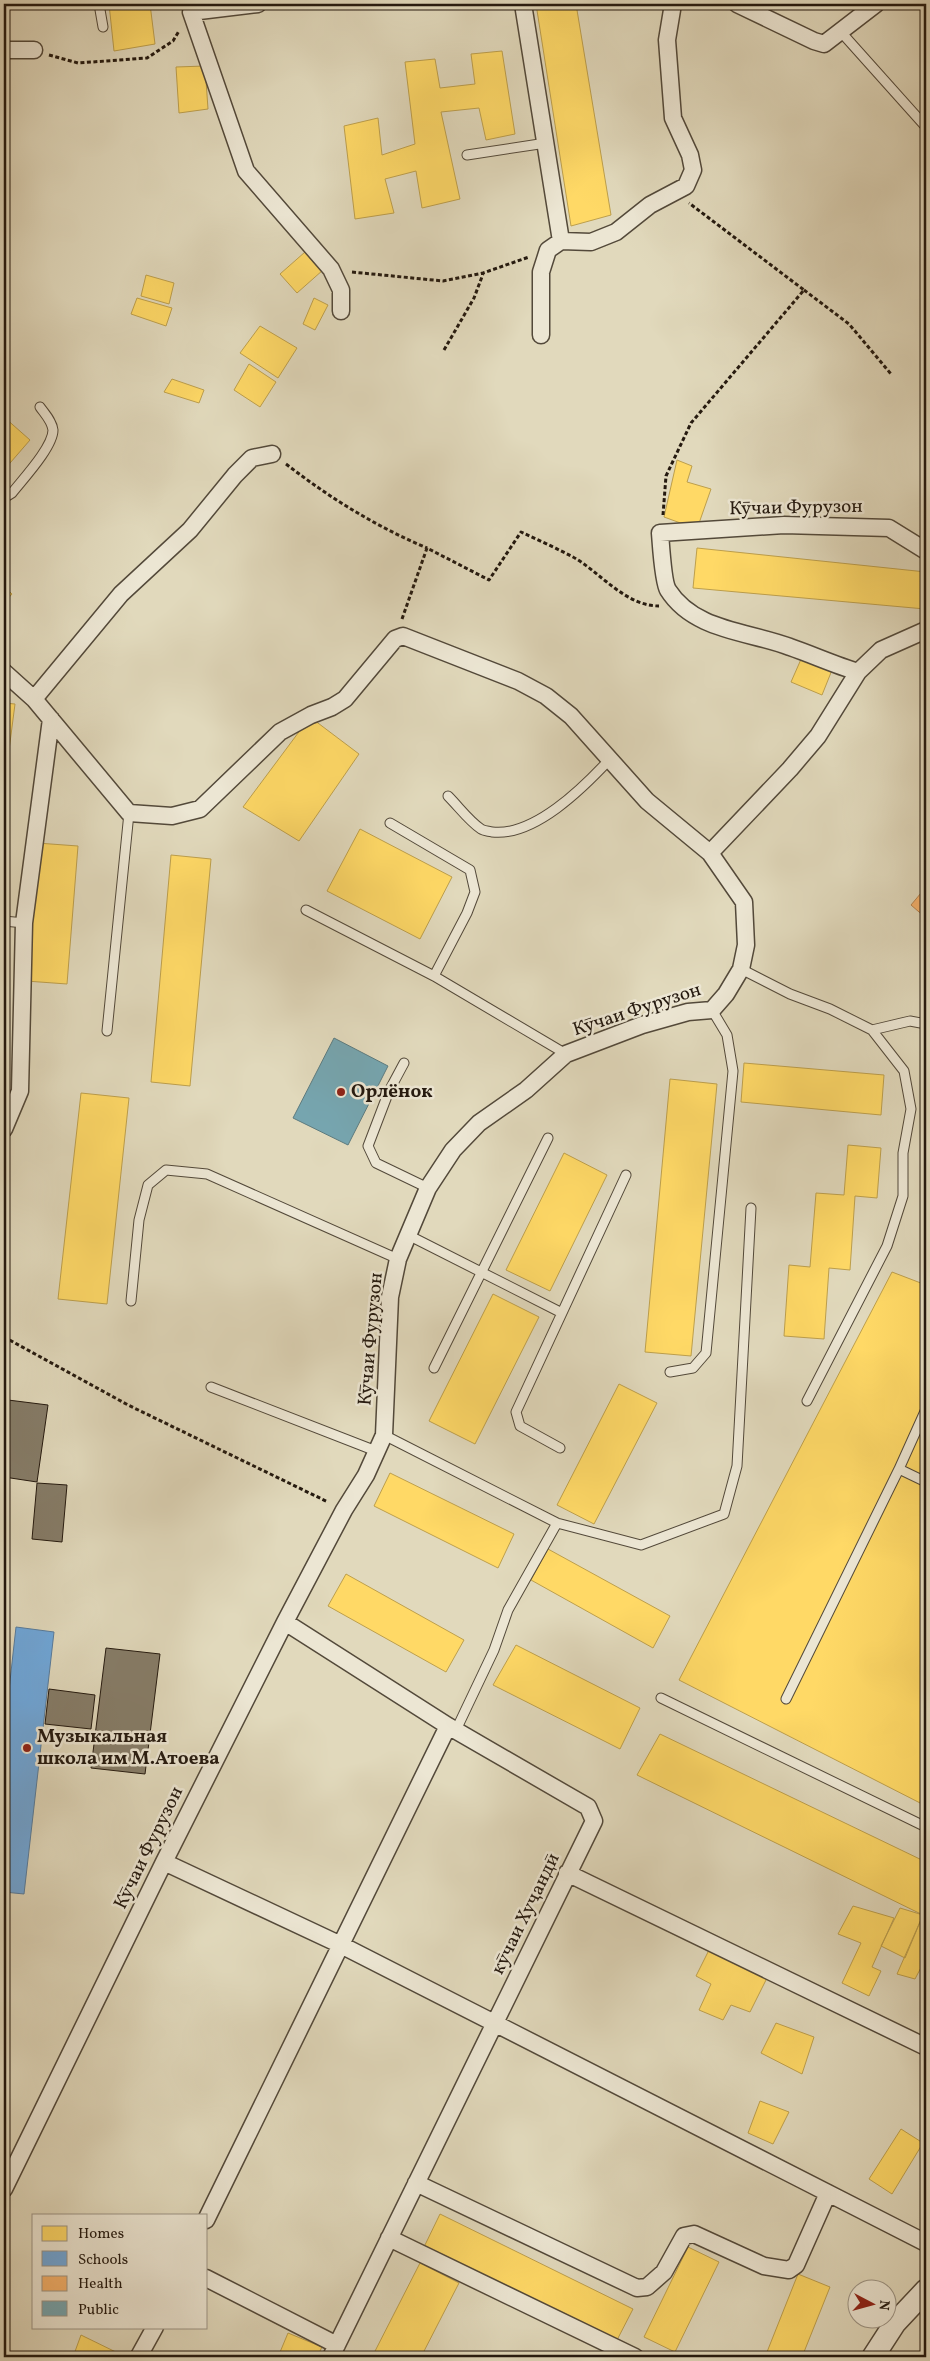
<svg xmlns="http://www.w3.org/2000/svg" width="930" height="2361" font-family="Vollkorn,serif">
<rect width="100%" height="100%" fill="#e1d9bc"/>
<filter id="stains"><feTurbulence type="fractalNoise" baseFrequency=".004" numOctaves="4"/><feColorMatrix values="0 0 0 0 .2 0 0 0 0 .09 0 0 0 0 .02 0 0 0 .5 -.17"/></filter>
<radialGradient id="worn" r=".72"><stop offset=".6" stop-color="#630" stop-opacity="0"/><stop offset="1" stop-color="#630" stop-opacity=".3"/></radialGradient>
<path fill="#ffd966" stroke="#bd9f4c" d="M109,4h41l5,40 -41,7z
M536,4h40l35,211 -40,11z
M502,51l13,83 -29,6 -7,-32 -38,4 19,87 -38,9 -6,-37 -31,8 9,34 -39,6 -11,-93 34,-8 4,37 33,-11 -10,-82 30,-3 5,29 35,-4 -4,-30z
M205,66l3,43 -29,4 -3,-46z
M305,252l18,18 -26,23 -17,-19z
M146,275l28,8 -5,21 -28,-8z
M137,298l35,10 -6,18 -35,-12z
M314,298l14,7 -13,25 -12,-6z
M260,326l37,22 -19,30 -38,-25z
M249,364l27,18 -16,25 -26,-17z
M172,379l32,11 -5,13 -35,-11z
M4,417l26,23 -26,30z
M677,460l15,6 -5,16 24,7 -14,40 -33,-12z
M697,548l229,24 -1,37 -232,-21z
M4,586l8,8 -8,9z
M802,657l30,13 -10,25 -31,-13z
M4,703l11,1 -11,85z
M310,717l49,37 -60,87 -56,-34z
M360,829l92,48 -32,62 -93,-48z
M37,843l41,3 -11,138 -41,-3z
M171,855l40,4 -21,227 -39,-4z
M744,1063l140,12 -3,40 -140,-13z
M670,1079l47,5 -26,272 -46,-4z
M81,1093l48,5 -22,206 -49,-5z
M848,1145l33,3 -4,50 -22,-2 -5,74 -21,-2 -5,71 -40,-3 5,-71 21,2 6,-74 28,2z
M564,1153l43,22 -57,116 -44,-21z
M892,1272l34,13v521l-247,-126z
M493,1294l46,23 -64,127 -46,-23z
M619,1384l38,19 -63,121 -37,-19z
M390,1473l124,61 -16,34 -124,-62z
M548,1549l122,67 -17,32 -122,-68z
M346,1574l118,66 -18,32 -118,-66z
M516,1645l124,63 -20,41 -127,-64z
M660,1734l266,128v47l-3,6 -286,-140z
M853,1906l41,12 -22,49 9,4 -12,25 -27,-13 19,-40 -23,-9z
M900,1908l23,7 -18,43 -24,-12z
M923,1915h3v43l-11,21 -18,-5z
M712,1944l56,32 -18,36 -19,-7 -8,15 -24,-10 12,-26 -15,-8z
M776,2023l38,14 -12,37 -41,-21z
M760,2101l29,11 -16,32 -25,-11z
M901,2129l22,14 -31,51 -23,-15z
M440,2214l193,95 -17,33 -192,-95z
M688,2247l31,15 -44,90 -31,-15z
M420,2263l39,20 -38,74h-49z
M798,2274l32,13 -28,70h-37z
M288,2333l34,14 -5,10h-39z
M81,2335l43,21 -1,1h-50z"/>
<path fill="#6fa8dc" stroke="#587d9e" d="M16,1627l38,5 -30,262 -20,-2v-157z"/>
<path fill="#f6b26b" stroke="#b7844f" d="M926,887v31l-15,-13z"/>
<path fill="#76a5af" stroke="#5d7b7f" d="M334,1038l54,28 -40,79 -55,-27z"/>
<path fill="#867d69" stroke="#24190f" d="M8,1400l40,5 -11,77 -33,-5v-46z
M37,1483l30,2 -5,57 -30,-3z
M106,1648l54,6 -15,120 -54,-6z
M49,1689l46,6 -4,34 -46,-5z"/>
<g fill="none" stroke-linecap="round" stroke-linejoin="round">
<g stroke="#53493a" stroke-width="11">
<path id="service" d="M99,4l4,23
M841,32l85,95
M467,155l79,-12
M4,498l8,-5c11,-14 41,-46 41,-63 -1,-9 -8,-16 -13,-23
M448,796c11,11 21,25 33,33 3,2 7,2 11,3 42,5 91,-44 118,-73
M390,823l80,47 5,22 -8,21 -33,63
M306,910l128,66 132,78
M4,921l20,2
M741,969l49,25 40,15 42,21 32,41 7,38 -8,44v43l-16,50 -80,155
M872,1030l38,-9 16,3
M107,1031l22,-218
M404,1063l-15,28 -21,55 8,17 52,25
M408,1235l154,78
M131,1301l8,-81 9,-35 18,-15 41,4 191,85
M434,1368l114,-230
M670,1372l23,-4 13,-15 27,-282 -6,-36 -15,-25
M211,1387l165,64
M384,1435l173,88 84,22 83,-31 13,-48 14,-258
M560,1448l-40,-22 -4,-14 110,-237
M899,1469l27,13
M661,1698l265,129
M786,1699l113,-230 27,-60
M456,1730l38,-80 14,-40 49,-87"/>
</g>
<g stroke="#53493a" stroke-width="19">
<path id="minor" d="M258,4l-67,8 55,159 85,98 10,21v21
M523,4l38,237
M737,4l77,37 10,3 52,-40
M4,50h30
M541,335v-63l7,-22 13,-9 30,1 25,-10 34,-27 36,-19 7,-16 -3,-15 -17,-37 -6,-78 6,-36
M4,672l30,27 95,114 43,3 28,-7 80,-77 31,-17 21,-8 13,-8 50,-60 8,-3 115,45 28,15 25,20 76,85 63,52
M858,672c-23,-7 -45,-17 -68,-25 -42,-16 -96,-16 -122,-57 -5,-8 -7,-45 -8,-57l124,-8 105,3 37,23
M34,699l87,-105 69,-64 45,-55 17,-17 20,-4
M4,1129l16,-38 4,-168 27,-204
M285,1622l163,104 140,81 6,14 -263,536
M164,1862l177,83 585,298
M567,1873l359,174
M416,2183l221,105 10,-1 17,-15 20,-36 10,-2 70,32 25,4 7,-5 32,-72
M4,2189l160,-327 121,-240 59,-112 22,-35 18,-40 6,-138 8,-38 30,-71 25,-38 26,-27 47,-33 40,-36 76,-29 46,-13 24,-2 14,-16 15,-25 5,-24 -2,-43 -34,-49 80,-84 28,-33 40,-64 23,-22 45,-20
M206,2220l242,-494
M389,2238l246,119
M206,2278l131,67
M139,2356l16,-29"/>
</g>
<g stroke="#53493a" stroke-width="24">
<path id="tertiary" d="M873,2357l22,-34 31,-33"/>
</g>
<path stroke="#24190f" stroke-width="3" stroke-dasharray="4 2.5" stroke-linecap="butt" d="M49,55l29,8 69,-5 26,-17 6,-10
M352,272l91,9 40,-8 46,-16
M804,290l45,34 42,50
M444,350l30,-52 9,-24
M286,464c44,34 89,62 141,84
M663,515l3,-39 25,-53 113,-133 -115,-87
M402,619l25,-71 62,32 32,-48c17,8 35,16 52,25 27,15 52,49 86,49
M4,1337l124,68 200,97"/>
<use href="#service" stroke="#ece6d3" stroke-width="9"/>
<use href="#minor" stroke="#ece6d3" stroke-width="16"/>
<use href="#tertiary" stroke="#ece6d3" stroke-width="21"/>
</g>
<g fill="#8f2418" stroke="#ece6d3" stroke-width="2">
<circle cx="341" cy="1092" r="5"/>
<circle cx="27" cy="1748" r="5"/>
</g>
<g text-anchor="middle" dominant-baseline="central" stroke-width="5" stroke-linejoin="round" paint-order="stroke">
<g font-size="19" fill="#24190f" stroke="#ece6d3">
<text transform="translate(796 508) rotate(-1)">Кӯчаи Фурузон</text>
<text transform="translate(637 1010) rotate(-18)">Кӯчаи Фурузон</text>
<text transform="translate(371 1339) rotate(-85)">Кӯчаи Фурузон</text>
<text transform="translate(149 1848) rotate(-64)">Кӯчаи Фурузон</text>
<text transform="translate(526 1914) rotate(-64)">кӯчаи Хуҷандӣ</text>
</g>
<g font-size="19" font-weight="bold" fill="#24190f" stroke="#ece6d3" text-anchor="start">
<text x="351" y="1092">Орлёнок</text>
<text x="37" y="1737">Музыкальная<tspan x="37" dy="22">школа им М.Атоева</tspan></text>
</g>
</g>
<rect width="930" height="2361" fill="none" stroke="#e1d9bc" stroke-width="20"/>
<rect x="5" y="5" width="920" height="2351" fill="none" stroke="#24190f" stroke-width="2.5"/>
<rect x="10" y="10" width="910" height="2341" fill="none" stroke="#24190f"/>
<rect x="32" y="2214" width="175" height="115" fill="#ece6d3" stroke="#9c9485"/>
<rect x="42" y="2226" width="25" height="15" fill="#ffd966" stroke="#9c9485"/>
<text x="78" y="2238" font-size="15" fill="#24190f">Homes</text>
<rect x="42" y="2251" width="25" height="15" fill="#6fa8dc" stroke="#9c9485"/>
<text x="78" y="2264" font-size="15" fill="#24190f">Schools</text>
<rect x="42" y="2276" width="25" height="15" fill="#f6b26b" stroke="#9c9485"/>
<text x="78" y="2288" font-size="15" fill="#24190f">Health</text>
<rect x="42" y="2301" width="25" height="15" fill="#76a5af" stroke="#9c9485"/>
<text x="78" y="2314" font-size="15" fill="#24190f">Public</text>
<g transform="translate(872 2304) rotate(96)"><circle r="24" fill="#ece6d3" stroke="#9c9485"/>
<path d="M0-4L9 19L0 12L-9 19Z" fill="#8f2418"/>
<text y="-8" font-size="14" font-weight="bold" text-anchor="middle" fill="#24190f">N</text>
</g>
<rect width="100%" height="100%" filter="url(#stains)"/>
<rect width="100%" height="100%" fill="url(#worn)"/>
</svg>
